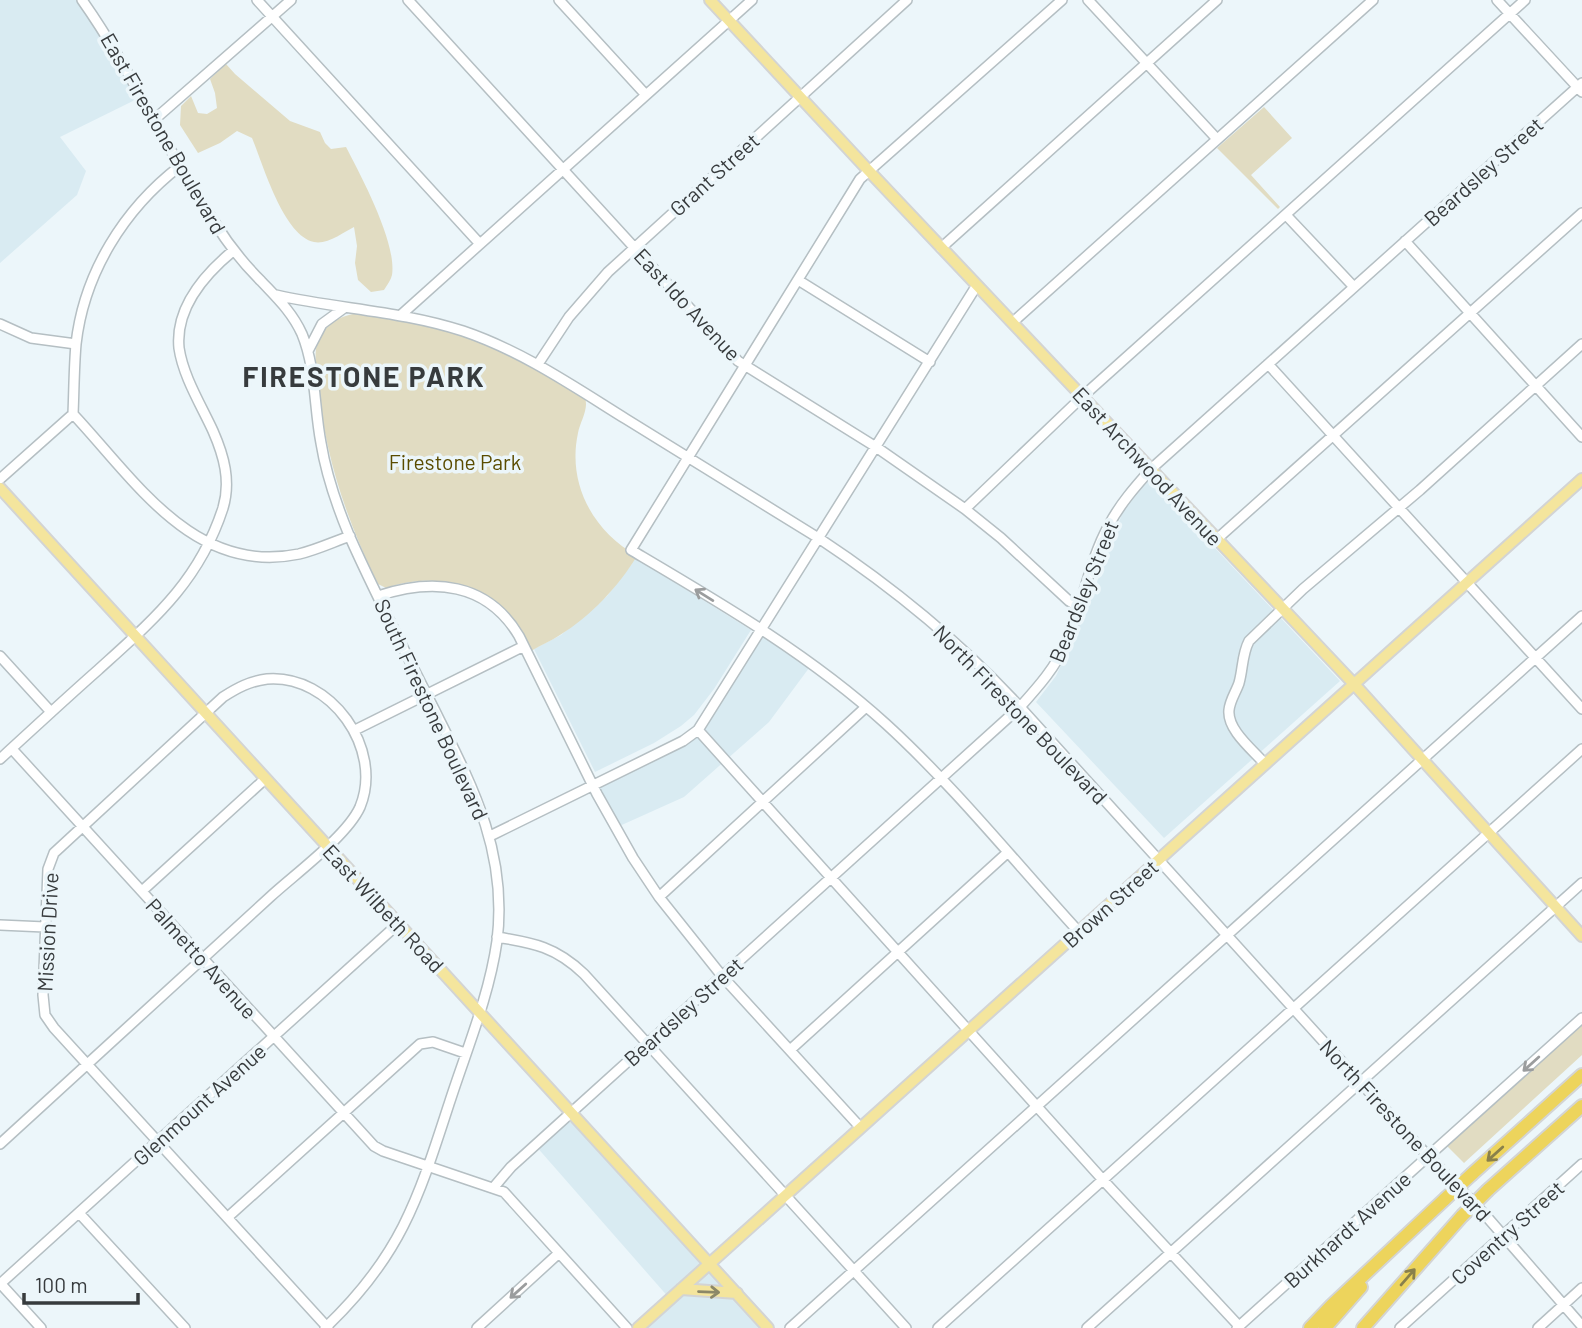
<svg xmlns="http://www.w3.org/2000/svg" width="1582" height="1328" font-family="Barlow,sans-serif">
<rect width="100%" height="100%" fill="#ecf6fa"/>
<path fill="#d9ebf2" d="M0,0h76l54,81 7,18 -77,38 26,34 -9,24 -77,68z
M1150,479l190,202 -176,157 -128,-136 20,-26 31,-67 36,-98z
M634,557l117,73 -37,59 -20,26 -13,11 -27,17 -59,29 -61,-123 27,-14 46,-39 24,-31z
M763,630l49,34 -43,58 -85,75 -69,31 -23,-43 106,-55z
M571,1112l197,216h-130l32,-29 -135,-154z"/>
<path fill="#e1dcc2" d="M226,64l9,10 55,47 30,11 5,11 6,6 15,-2c15,29 51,96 46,128 -1,5 -5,10 -8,15l-13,2 -13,-12 -3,-17 2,-17 -3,-19c-10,5 -27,18 -40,15 -31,-7 -51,-78 -62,-104l-15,-7 -17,12 -22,10 -18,-28 1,-19 10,-10 7,17 9,1 10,-6 -2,-15 -5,-14z
M1264,107l28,31 -41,37 29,32 -2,2 -61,-61z
M360,313c37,5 75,12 111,25 40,15 77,37 114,60 4,11 -5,24 -7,35 -11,51 15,98 59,123 -19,31 -46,60 -77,79 -9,6 -19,10 -29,16 -29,-58 -82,-84 -145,-63l-8,-4c-32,-65 -53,-128 -60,-200 -1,-13 -5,-30 0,-43 8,-18 23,-26 42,-28z
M1582,1024v31l-118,108 -19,-19z"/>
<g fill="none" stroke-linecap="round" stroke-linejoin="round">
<g stroke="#b5bfc3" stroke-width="12">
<path id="minor" d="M82,0c51,72 84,151 133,223 13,21 29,41 46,58 16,17 31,31 41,53 14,34 12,73 19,109 5,31 16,63 28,92 26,59 56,116 85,174 38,76 74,143 63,232 -8,56 -31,110 -48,163 -31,96 -49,153 -124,224
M257,0l223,244
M408,0l330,361 138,86 89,62 36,29 68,63 10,6
M559,0l87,95
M1062,0l-202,179 -229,371c88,52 178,104 255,174 69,63 129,138 192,207
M1088,0l129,139
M1497,0l85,92
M155,119l136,-119
M180,166c-56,43 -96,107 -104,178 -2,23 -2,47 -3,70 62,66 121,162 226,140 17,-4 34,-12 51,-18
M1286,215l68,72
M1405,241l177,196
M941,248l276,-248
M798,280l132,82
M276,295c62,14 126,16 187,36 59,20 110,55 163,88 65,40 129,80 194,120 74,49 140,103 200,168l390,430 77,80 95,109
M402,314l350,-314
M1013,322l360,-322
M0,324l31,14 45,6
M308,351l14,-27 22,-16
M538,364l31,-47 39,-45 299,-272
M1268,364l314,345
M0,479l73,-65
M965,509l117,-112 443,-397
M1217,539l365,-326
M378,596c55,-18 109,-14 141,40l78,158 36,64 26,39 63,79 138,151
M0,656l51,56
M355,730l169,-84
M698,730l405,450 136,146
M12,749l362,397 9,5 121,41 123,136
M0,759c33,-30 65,-60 98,-89 55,-50 101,-88 125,-162 8,-27 1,-52 -10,-77 -12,-26 -30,-55 -34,-83 -4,-41 27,-75 55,-98
M1265,764c-12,-14 -38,-34 -36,-54 1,-10 7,-18 10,-27 4,-14 3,-29 10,-42l54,-52 117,-99 162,-146
M490,836l193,-95 15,-11 279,-445
M142,891l123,-112
M659,897l207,-190
M0,925l45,2
M497,937c37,6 59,10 87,37l322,354
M790,1050l217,-197
M0,1144c90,-82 180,-165 270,-247 25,-23 77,-61 90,-90 24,-58 -29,-133 -93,-128 -17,2 -30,9 -44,18l-169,156 -6,16 -5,126 2,20 9,13 274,300
M494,1187l17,-20 509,-460c18,-20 36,-40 47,-66 16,-37 22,-80 42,-116 11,-21 26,-38 42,-56l431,-386
M79,1213l106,115
M228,1217l192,-173 13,-2 32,11
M0,1283l41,45
M0,1284l398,-360
M477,1328l82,-75
M790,1328l792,-712
M938,1328l644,-579
M1087,1328l495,-445
M1237,1328l345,-310
M1400,1328l182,-164
M1538,1328l44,-40"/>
</g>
<g stroke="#d3d4d4" stroke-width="14">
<path id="major" d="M710,0l159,171 485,513 228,252
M0,488l768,840
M681,1289l56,4
M638,1328l944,-849"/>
</g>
<g stroke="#d3d4d4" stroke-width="16">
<path id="highway" d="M1472,1174l110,-99
M1488,1190l94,-84
M1310,1328l22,-23 113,-106
M1325,1328l36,-41
M1363,1328l99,-112"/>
</g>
<use href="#minor" stroke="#fff" stroke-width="9"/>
<use href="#major" stroke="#f4e59d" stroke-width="10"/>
<use href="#highway" stroke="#edd45c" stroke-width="12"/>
<g stroke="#d3d4d4" stroke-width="16" stroke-linecap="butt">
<path id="highway-bridge" d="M1445,1199l27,-25
M1462,1216l26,-26"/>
</g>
<use href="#highway-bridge" stroke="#edd45c" stroke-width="12"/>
</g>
<defs><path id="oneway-shaft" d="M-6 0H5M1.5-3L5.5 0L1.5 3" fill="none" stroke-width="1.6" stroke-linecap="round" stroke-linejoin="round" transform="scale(1.75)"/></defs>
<g stroke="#9b9d9e">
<use href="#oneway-shaft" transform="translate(704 595) rotate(-148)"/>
<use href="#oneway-shaft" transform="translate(1531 1064) rotate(138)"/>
<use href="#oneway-shaft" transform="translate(518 1291) rotate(138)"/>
</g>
<g stroke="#89804b">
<use href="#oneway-shaft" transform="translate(1495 1154) rotate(138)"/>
<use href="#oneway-shaft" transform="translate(1408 1277) rotate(-49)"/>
</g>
<use stroke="#8c8868" href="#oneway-shaft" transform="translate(709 1292) rotate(2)"/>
<g text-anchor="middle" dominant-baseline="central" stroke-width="7" stroke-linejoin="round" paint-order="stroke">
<g font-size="21" fill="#373b3d" stroke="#ecf6fa">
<text transform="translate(164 133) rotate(60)">East Firestone Boulevard</text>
<text transform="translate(1483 171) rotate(-42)">Beardsley Street</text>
<text transform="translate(714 174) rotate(-42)">Grant Street</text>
<text transform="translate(688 304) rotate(47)">East Ido Avenue</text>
<text transform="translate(1148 466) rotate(47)">East Archwood Avenue</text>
<text transform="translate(1083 591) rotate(-68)">Beardsley Street</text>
<text transform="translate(432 709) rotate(65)">South Firestone Boulevard</text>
<text transform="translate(1021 714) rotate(46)">North Firestone Boulevard</text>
<text transform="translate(1110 903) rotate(-42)">Brown Street</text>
<text transform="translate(384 908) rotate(47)">East Wilbeth Road</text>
<text transform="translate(47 932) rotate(-87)">Mission Drive</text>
<text transform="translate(202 958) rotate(48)">Palmetto Avenue</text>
<text transform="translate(683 1011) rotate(-42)">Beardsley Street</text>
<text transform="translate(199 1104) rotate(-42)">Glenmount Avenue</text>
<text transform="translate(1406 1130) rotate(47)">North Firestone Boulevard</text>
<text transform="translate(1347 1229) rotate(-42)">Burkhardt Avenue</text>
<text transform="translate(1507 1232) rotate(-42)">Coventry Street</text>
</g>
<g font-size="21" fill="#5a4c00" stroke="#ecf6fa">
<text x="455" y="461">Firestone Park</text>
</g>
<g font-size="28" font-weight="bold" letter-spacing="2" fill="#373b3d" stroke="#ecf6fa">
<text x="364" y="376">FIRESTONE PARK</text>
</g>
</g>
<path d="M24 1293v10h114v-10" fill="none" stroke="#373b3d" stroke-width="3.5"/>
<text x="35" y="1293" font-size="21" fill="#373b3d" stroke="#ecf6fa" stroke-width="5" paint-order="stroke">100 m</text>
</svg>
